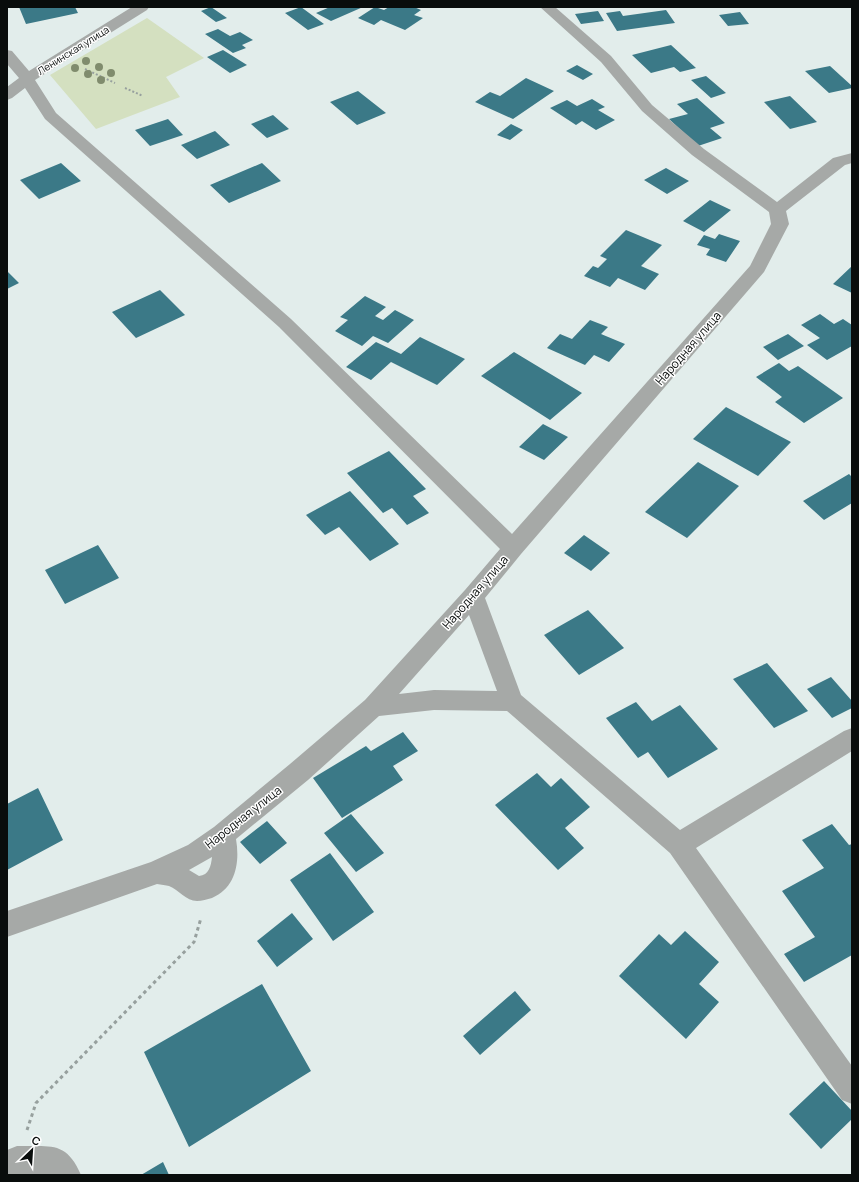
<svg xmlns="http://www.w3.org/2000/svg" width="859" height="1182" font-family="Manrope,sans-serif">
<rect width="100%" height="100%" fill="#e2edeb"/>
<path fill="#d4e0c0" d="M147,18l57,40 -38,19 14,20 -84,32 -46,-54z"/>
<path fill="#3b7987" d="M19,7h56l3,6 -52,11z
M211,7l16,11 -11,4 -15,-11z
M301,7l23,17 -16,6 -23,-17z
M330,7h33l-32,14 -15,-8z
M375,7l9,3 5,-3h25l7,3 -7,5 9,3 -18,12 -24,-10 -7,5 -16,-7z
M666,10l9,13 -58,8 -11,-18 14,-2 3,5z
M598,11l6,10 -23,3 -6,-10z
M740,12l9,12 -21,2 -9,-11z
M218,29l12,7 10,-4 13,8 -11,5 4,3 -13,5 -28,-19z
M671,45l25,23 -16,4 -6,-5 -23,6 -19,-18z
M223,50l24,15 -17,8 -23,-16z
M577,65l16,9 -10,6 -17,-9z
M830,66l22,20v2l-23,5 -24,-22z
M706,76l20,17 -15,5 -20,-18z
M526,78l28,13 -41,28 -38,-17 15,-10 10,4z
M358,91l28,22 -29,12 -27,-23z
M790,96l27,26 -27,7 -26,-27z
M697,98l28,25 -15,5 12,10 -24,8 -29,-27 19,-5 -11,-10z
M592,99l13,8 -7,3 17,10 -19,10 -14,-9 -6,4 -26,-17 17,-8 10,6z
M273,115l16,14 -22,9 -16,-14z
M168,119l15,16 -33,11 -15,-16z
M511,124l12,6 -13,10 -13,-5z
M215,131l15,14 -33,14 -16,-14z
M61,163l20,18 -42,18 -19,-19z
M262,163l19,18 -52,22 -19,-18z
M666,168l23,13 -22,13 -23,-14z
M710,200l21,10 -27,22 -21,-11z
M626,230l36,15 -21,21 18,8 -14,16 -27,-12 -8,9 -26,-11 9,-10 5,2 9,-9 -7,-3z
M719,234l21,7 -14,21 -20,-7 4,-6 -13,-4 7,-10 11,4z
M852,266v27l-19,-9z
M7,271l12,12 -12,6z
M160,290l25,25 -49,23 -24,-26z
M365,296l21,11 -11,9 8,4 12,-10 19,10 -26,23 -15,-7 -11,10 -27,-15 13,-11 -8,-3z
M820,314l14,10 9,-5 9,6v21l-25,14 -20,-15 13,-7 -19,-13z
M590,320l18,7 -7,7 24,10 -16,18 -15,-7 -9,10 -38,-17 13,-14 12,5z
M788,334l16,12 -26,14 -15,-13z
M420,337l45,22 -28,26 -46,-23 -20,18 -25,-13 30,-25 25,12z
M514,352l68,41 -32,27 -69,-44z
M779,363l10,8 9,-5 45,32 -39,25 -29,-21 7,-5 -26,-20z
M726,407l65,35 -33,34 -65,-37z
M543,424l25,13 -24,23 -25,-13z
M389,451l37,38 -13,7 16,17 -22,12 -15,-17 -9,5 -36,-40z
M698,462l41,24 -52,52 -42,-26z
M849,474l3,3v26l-28,17 -21,-19z
M350,491l49,53 -29,17 -31,-34 -14,8 -19,-20z
M584,535l26,18 -19,18 -27,-18z
M98,545l21,33 -54,26 -20,-34z
M588,610l36,38 -45,27 -35,-40z
M767,663l41,48 -34,17 -41,-49z
M831,677l21,24v7l-20,10 -25,-29z
M636,702l16,19 28,-16 38,44 -50,29 -20,-26 -10,6 -32,-40z
M403,732l15,19 -25,15 10,14 -61,38 -29,-40 53,-32 5,5z
M537,773l14,14 10,-9 29,29 -25,21 19,20 -26,22 -63,-65z
M38,788l25,52 -56,30v-66z
M351,814l33,39 -28,19 -32,-39z
M267,821l20,22 -27,21 -20,-22z
M832,824l17,21 3,-1v111l-48,27 -20,-28 31,-17 -33,-46 42,-23 -22,-28z
M330,853l44,59 -41,29 -43,-61z
M292,913l21,26 -36,28 -20,-26z
M685,931l34,31 -20,22 20,18 -33,37 -67,-63 40,-42 12,11z
M262,984l49,87 -122,76 -45,-95z
M515,991l16,19 -51,45 -17,-19z
M824,1081l28,30v8l-31,30 -32,-35z
M163,1162l6,13h-28z"/>
<g fill="none" stroke-linecap="round" stroke-linejoin="round">
<path stroke="#97a09e" stroke-width="2" stroke-dasharray="2 2" stroke-linecap="butt" d="M85,69l30,14
M125,88l18,8"/>
<path stroke="#97a09e" stroke-width="3" stroke-dasharray="3.5 3.5" stroke-linecap="butt" d="M27,1130l9,-27 158,-161 7,-24"/>
<path fill="#a6a9a7" fill-rule="evenodd" d="M132,7h17l-2,3 -112,70 21,33 235,206 221,215 238,-268 21,-42 -2,-12 -77,-57 -50,-44 -41,-49 -61,-55h15l56,49 41,49 52,44 73,53 56,-44 19,-5v10l-7,2 -59,46 3,13 -25,48 -243,282 -36,44 36,97 159,135 164,-99 8,-3v23l-156,97 156,218v38l-10,-4 -172,-247 -163,-142 -73,-1 -55,6 -71,64 -72,59c4,23 0,49 -24,59 -5,1 -10,3 -15,3 -11,0 -18,-11 -28,-15 -3,-1 -8,-1 -12,-2l-150,53v-26l144,-49 37,-17 26,-18 76,-63 75,-64 100,-110 35,-41 -221,-222 -234,-208 -20,-31 -13,10 -5,2v-13l12,-9 -12,-14v-14l5,1 17,20zM469,615l28,76 -63,-1 -35,4zM212,857c-1,9 -3,18 -13,19l-10,-6z
M17,1146c33,1 49,-6 64,29h-74v-25z"/>
</g>
<g fill="#808c6d">
<circle cx="86" cy="61" r="4"/>
<circle cx="99" cy="67" r="4"/>
<circle cx="75" cy="68" r="4"/>
<circle cx="111" cy="73" r="4"/>
<circle cx="88" cy="74" r="4"/>
<circle cx="101" cy="80" r="4"/>
</g>
<g text-anchor="middle" dominant-baseline="central" stroke-width="3" stroke-linejoin="round" paint-order="stroke">
<g font-size="10" fill="#090d0c" stroke="#fff">
<text transform="translate(73 50) rotate(-32)">Ленинская улица</text>
</g>
<g font-size="12" fill="#090d0c" stroke="#fff">
<text transform="translate(688 348) rotate(-49)">Народная улица</text>
<text transform="translate(475 592) rotate(-49)">Народная улица</text>
<text transform="translate(243 817) rotate(-38)">Народная улица</text>
</g>
</g>
<rect width="859" height="1182" fill="none" stroke="#090d0c" stroke-width="16"/>
<g transform="translate(32 1150) rotate(25)" stroke="#ffffff" stroke-width="3" paint-order="stroke">
<path d="M0-3L7 15L0 10L-7 15Z" fill="#090d0c"/>
<text y="-6" font-size="11" font-weight="bold" text-anchor="middle" fill="#090d0c">С</text>
</g>
</svg>
